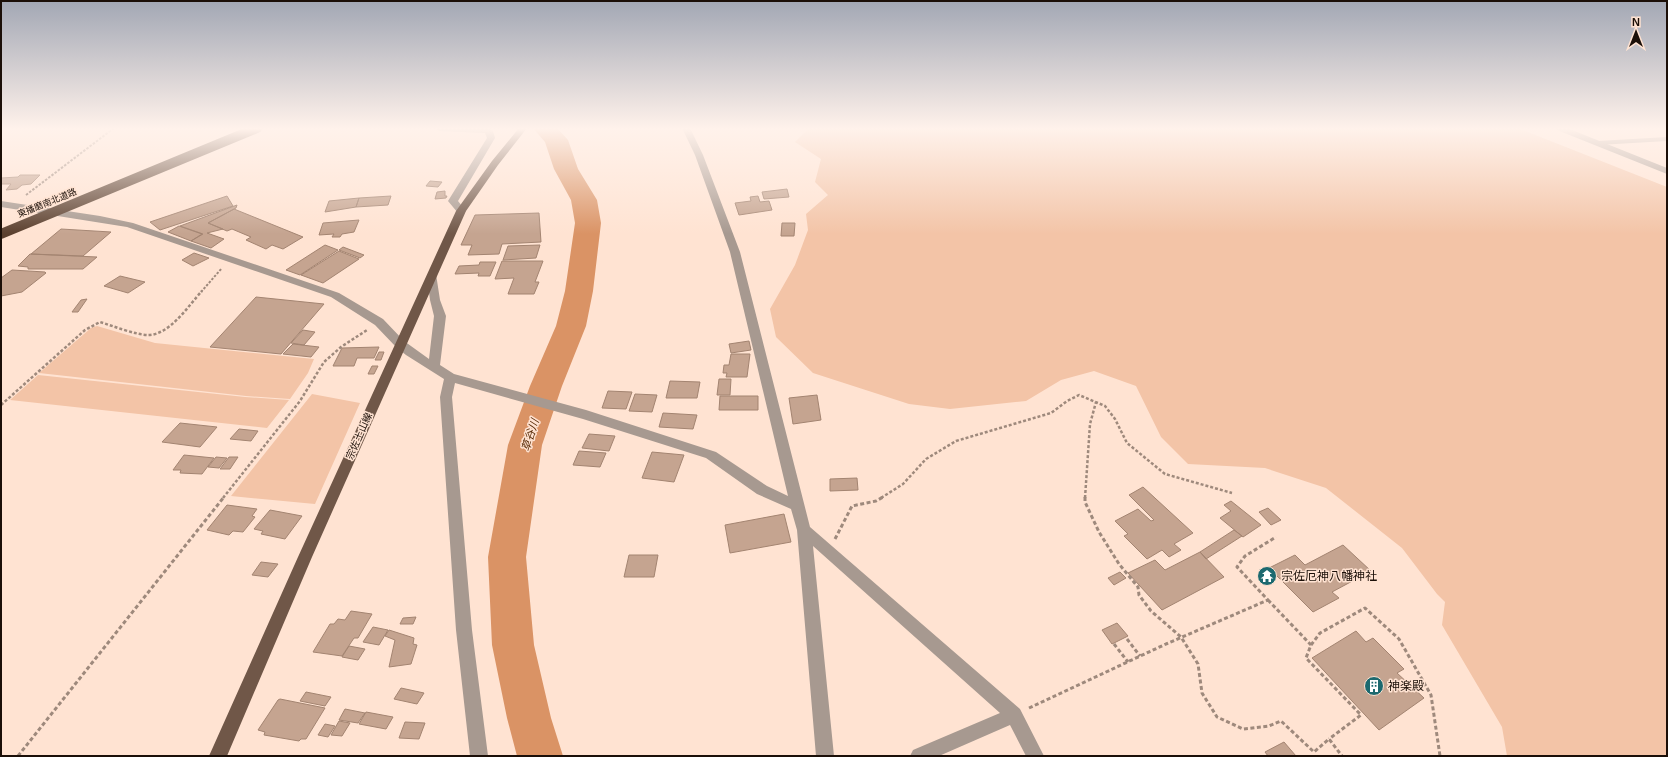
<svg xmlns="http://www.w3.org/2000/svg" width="1668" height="757" font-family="Helvetica,'Noto Sans JP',sans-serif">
<rect width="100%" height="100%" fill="#ffe3d2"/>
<path fill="#f3c4a7" d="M809,128h709l149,59v569h-160l-5,-29 -60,-102 3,-23 -8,-8 -35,-46 -76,-60 -61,-20 -77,-4 -27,-27 -25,-51 -42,-15 -33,9 -35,21 -76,8 -41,-5 -96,-31 -37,-36 -6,-28 25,-44 13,-35 -2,-16 22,-19 -13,-13 6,-23 -26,-17z
M97,326l58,17 159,16 -6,14 -18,26 -44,-3 -207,-23 52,-45z
M38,375l207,22 44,3 -22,28 -257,-28z
M312,394l48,9 -45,101 -84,-8z"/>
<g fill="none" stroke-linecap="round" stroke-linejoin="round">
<path fill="#da9365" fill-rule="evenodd" d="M533,128h24l11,12 10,29 19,31 4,23 -8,68 -7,35 -24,60 -20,59 -16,112 8,88 17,73 12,38h-46l-10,-38 -15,-73 -4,-88 20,-112 22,-59 26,-60 9,-35 10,-68 -4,-23 -17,-31 -9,-27z"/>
</g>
<path fill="#c5a490" stroke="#a38471" d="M20,175h20l-9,9 -9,1 -5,4 -11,1 5,-6h-10v-6l17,-1z
M430,181l12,1 -4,5 -12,-1z
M787,189l2,8 -25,2 -2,-7z
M445,191v5h2l-1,2 -11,1 2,-7z
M227,196l6,10 -73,24 -10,-8z
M391,196l-3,9 -32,2 3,-9z
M758,196l2,6 9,-1 3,9 -33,5 -4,-12 16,-2 -1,-4z
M359,198l-3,9 -31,5 4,-11z
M237,205l-1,3 -28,15 15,6 -16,4 17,6 -13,9 -20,-7 12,-7 -23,-8z
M234,209l69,28 -20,12 -11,-4 -6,4 -20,-9 5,-3 -19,-8 -5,2 -19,-8z
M539,213l2,29 -39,2 -3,10 -31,1 4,-10h-11l14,-30z
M359,220l-5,12 -12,2 -2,3h-8l2,-3 -15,1 4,-12z
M782,223h13l-1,13h-13z
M179,226l23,8 -11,7 -23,-9z
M61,229l50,3 -28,24 -52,-2z
M325,245l13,5 -38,25 -14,-5z
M540,245l-4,13 -33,2 5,-14z
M343,247l21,8 -4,3 -21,-8z
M339,251l20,8 -36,24 -22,-8z
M194,253l15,5 -16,8 -11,-6z
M30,254l67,3 -14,12h-55v-2l-10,-1z
M502,261h41l-8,21h4l-5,12h-26l6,-16 -19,1z
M480,262h16l-6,14h-12l1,-3 -24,1 4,-8 20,-1z
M12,270l33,2 1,1 -24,19 -21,4v-18z
M120,276l25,6 -17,11 -24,-7z
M256,297l68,7 -43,50 -71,-7z
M87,299l-9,13h-6l9,-12z
M303,330l12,2 -11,13 -13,-2z
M749,341l2,9 -20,3 -2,-9z
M293,344l26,3 -8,10 -28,-3z
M379,347l-5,11h-17l-3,8h-21l9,-18z
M379,352h5l-3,8h-6z
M731,354h19l-3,23h-21l1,-4h-4l1,-8h5z
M372,366h6l-4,8h-6z
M719,379h12l-1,16h-13z
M670,381l30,1 -3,16h-31z
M608,391l24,1 -6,17 -24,-1z
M635,394l22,1 -5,17 -23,-1z
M817,395l4,25 -28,4 -4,-26z
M720,396h38v14h-39z
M663,413l34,2 -4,14 -34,-2z
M180,423l37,4 -17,20 -38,-5z
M239,429l19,2 -7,10 -21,-2z
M589,434l26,2 -6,15 -27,-3z
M579,451l27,2 -6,14 -27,-2z
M652,452l32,3 -10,27 -32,-4z
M184,455l30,3 -12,16 -22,-1 1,-3h-8z
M216,457l11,1 -8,10 -11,-1z
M229,457h9l-8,12h-10z
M857,478l1,12 -28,1v-12z
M1143,487l50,46 -19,11 7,6 -12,7 -7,-7 -15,9 -23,-23 4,-2 -13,-13 23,-12 13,12 3,-1 -25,-25z
M1231,501l30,24 -18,12 -23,-19 11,-7 -7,-6z
M227,505l30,4 -5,7 3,1 -12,15 -10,-1 -4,4 -22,-5z
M1268,508l13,12 -10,5 -12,-13z
M270,510l32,6 -17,23 -24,-5 2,-3 -9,-2z
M784,514l7,28 -61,11 -5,-28z
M1234,530l8,6 -36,23 -6,-7z
M1343,545l28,26 -39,21 7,6 -26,14 -44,-44 26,-13 10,10z
M1200,552l24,25 -62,33 -34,-37 27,-13 10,10z
M629,555h29l-4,22h-30z
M261,562l17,2 -10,13 -16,-2z
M1120,572l6,6 -12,7 -6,-7z
M351,611l21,3 -14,24h-4l-12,18 -29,-4 17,-28h4l4,-5 7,1z
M416,617l-3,7h-13l3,-6z
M1117,623l11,13 -16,8 -10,-14z
M373,627l15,3 -9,15 -16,-3z
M389,630l25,8 -1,6 4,1 -6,19 -22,3 6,-27 -10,-4z
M1356,631l10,11 7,-4 31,31 -7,4 27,25 -45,32 -67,-72z
M349,646l16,3 -7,11 -16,-3z
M401,688l23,5 -7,11 -23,-5z
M306,692l25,5 -6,9 -25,-5z
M280,699l45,9 -19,31h-5l-2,2 -35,-6 1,-3 -7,-2 20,-30z
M345,709l20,4 -7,10 -19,-3z
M366,712l27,5 -7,12 -27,-5z
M339,721l11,2 -8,13 -11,-1z
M405,722l20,1 -6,16 -20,-1z
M325,724l10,2 -7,11 -10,-2z
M1284,742l12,14h-28l-3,-4z"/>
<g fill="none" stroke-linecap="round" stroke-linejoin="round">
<path stroke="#9e897c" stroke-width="2" stroke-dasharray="2.5 1.5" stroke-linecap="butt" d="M26,195l88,-67
M201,292l21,-24"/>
<path stroke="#9e897c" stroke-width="2.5" stroke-dasharray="3 2" stroke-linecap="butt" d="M1,405l84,-75 15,-8c13,4 36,13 48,13 22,0 40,-29 54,-44
M223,498l77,-97 24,-39 17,-15 26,-17
M881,498l22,-14 23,-25 30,-18 95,-28 16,-12 12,-6 26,11 10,13 12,24 38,31 67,19
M1085,498l5,-74 6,-22"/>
<path stroke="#9e897c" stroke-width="3" stroke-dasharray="4 2.5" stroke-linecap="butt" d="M1085,497v5l14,30 20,32 19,23 1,8 12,16 30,26 17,27 4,29 15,24 26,12 26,-3 12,-5 33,31 15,-13 13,17
M835,539l17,-33 24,-5 7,-4
M1268,600l43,45 -5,13 55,57 -32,24
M1127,639l13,17
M1114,644l14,18
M1311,645l9,-12 45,-25 34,31 32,56 9,61
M1029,708l137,-64 102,-44 -31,-33 8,-11 31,-19
M18,756l206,-259"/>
<path fill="#a79990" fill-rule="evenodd" d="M1667,137v4l-69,4 -4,-2 4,-2z"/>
<path fill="#a79990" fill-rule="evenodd" d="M435,128c11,0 51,-4 58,3l2,7 -37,63 8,10 -2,2h-6l-10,-12 39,-63 -2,-5 -46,-2z
M682,128h8l13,27 37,97 70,275 210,182 24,47h-18l-16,-31 -71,31h-29l3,-6 87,-37 -187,-167 21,210h-18l-19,-226 -6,-21 -34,-15 -51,-36 -123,-39 -128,-36 -3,14 20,233 16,126h-18l-14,-126 -16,-233 4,-18 -38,-24 -10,-8 -21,-22 -44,-28 -204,-70 -126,-20v-6l99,15 33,7 206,70 44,26 21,22 25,18 5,-43 -4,-16 -3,-24 5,-3 4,1 4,26 6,16 -6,49 14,9 132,36 130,42 51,34 21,10 -58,-244 -35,-97z
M1556,128h11l100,40v6l-110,-44z"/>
<path fill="#705748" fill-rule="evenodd" d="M519,128h8l-29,37 -32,46 -154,346 -85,199h-18l89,-199 158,-346 36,-50z"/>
<path stroke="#5b402f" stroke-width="10" d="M1,234l256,-106"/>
</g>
<linearGradient id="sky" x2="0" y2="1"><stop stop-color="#a2a7b4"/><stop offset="0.55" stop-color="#fff2eb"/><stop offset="1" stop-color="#fff2eb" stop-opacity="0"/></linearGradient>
<rect width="1668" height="234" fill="url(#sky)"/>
<defs>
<g id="temple-disc" transform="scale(1)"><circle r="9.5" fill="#1c696f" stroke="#ffe3d2"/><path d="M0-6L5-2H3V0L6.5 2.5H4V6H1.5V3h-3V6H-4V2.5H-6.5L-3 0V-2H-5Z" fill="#fff"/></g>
<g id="building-disc" transform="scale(1)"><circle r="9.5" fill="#1c696f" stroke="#ffe3d2"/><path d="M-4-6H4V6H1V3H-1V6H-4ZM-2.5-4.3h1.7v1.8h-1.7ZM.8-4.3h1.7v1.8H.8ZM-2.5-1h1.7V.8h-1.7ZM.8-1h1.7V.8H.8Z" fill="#fff"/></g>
</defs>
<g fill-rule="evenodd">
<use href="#temple-disc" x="1267" y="576"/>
<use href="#building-disc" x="1374" y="686"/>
</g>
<g text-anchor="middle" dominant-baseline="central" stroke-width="3" stroke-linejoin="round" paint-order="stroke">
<g font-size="9" fill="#1b0f08" stroke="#ffe3d2">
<text transform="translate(47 203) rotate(-22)">東播磨南北道路</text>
</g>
<g font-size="10" fill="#1b0f08" stroke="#ffe3d2">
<text transform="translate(359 436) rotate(-66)">宗佐土山線</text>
</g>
<g font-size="11" font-style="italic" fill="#5b2d09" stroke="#ffe3d2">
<text transform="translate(530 435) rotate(-72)">草谷川</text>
</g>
<g font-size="12" fill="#1b0f08" stroke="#ffe3d2" text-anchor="start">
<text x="1281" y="576">宗佐厄神八幡神社</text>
<text x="1388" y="686">神楽殿</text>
</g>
</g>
<rect width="1668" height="757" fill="none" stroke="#1b0f08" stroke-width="4"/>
<g transform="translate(1636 32)" stroke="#ffe3d2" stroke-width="3" paint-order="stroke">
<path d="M0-3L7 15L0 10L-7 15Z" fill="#1b0f08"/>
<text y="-6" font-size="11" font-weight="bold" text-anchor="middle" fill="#1b0f08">N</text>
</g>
</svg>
